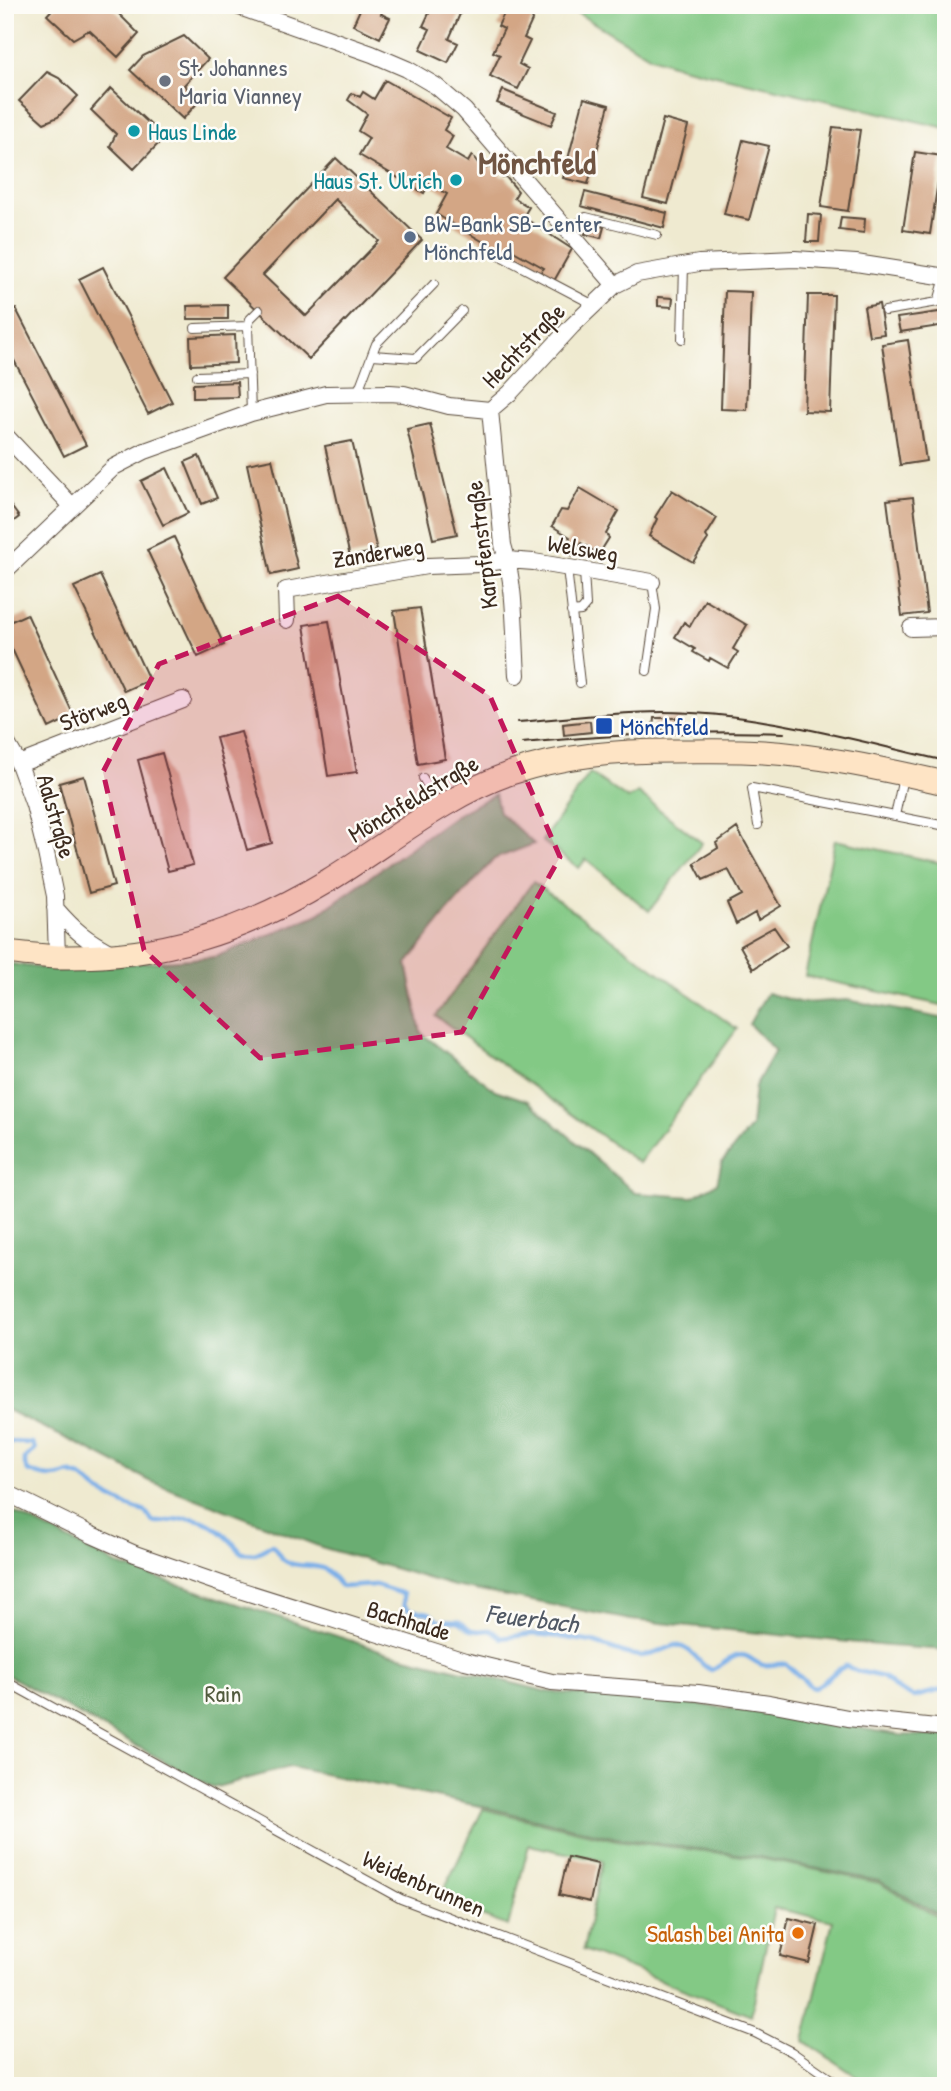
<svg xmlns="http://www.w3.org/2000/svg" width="951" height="2091" font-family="'Patrick Hand',sans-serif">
<rect width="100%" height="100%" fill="#fdfcf7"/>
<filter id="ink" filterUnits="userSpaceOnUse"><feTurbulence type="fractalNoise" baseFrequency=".0143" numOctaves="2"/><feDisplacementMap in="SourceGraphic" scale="14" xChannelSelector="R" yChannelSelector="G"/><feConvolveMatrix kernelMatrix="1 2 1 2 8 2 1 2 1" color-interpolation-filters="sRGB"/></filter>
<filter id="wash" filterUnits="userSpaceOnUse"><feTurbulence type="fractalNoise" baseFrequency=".00686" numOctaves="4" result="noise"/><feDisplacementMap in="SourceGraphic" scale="28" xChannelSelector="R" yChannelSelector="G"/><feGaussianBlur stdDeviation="1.57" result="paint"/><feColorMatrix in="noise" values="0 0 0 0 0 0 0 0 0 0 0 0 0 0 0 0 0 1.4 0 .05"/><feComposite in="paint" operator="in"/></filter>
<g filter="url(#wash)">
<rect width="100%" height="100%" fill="#efead0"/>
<path fill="#83c985" stroke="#5f7a52" stroke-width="2" d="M564,5h382v123l-265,-61 -30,-10z
M590,773l38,26 10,-6 64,50 -53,68 -63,-52 -7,9 -37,-27z
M835,840l111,24v142l-141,-30z
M533,882l204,147 -98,134 -203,-147z
M483,1809l133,31 143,18 120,25 67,39v128l-8,36h-67l-67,-45 29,-120 -59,-13 -23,108 -168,-66 20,-89 -74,-16 -21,81 -69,-26z"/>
<path fill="#6aad72" stroke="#526c48" stroke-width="2" d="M495,794l4,18 35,32 -40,15 -46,52 -41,53 14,69 74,57 33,11 107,92 57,4 25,-14 5,-21 29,-35 4,-41 20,-35 -26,-27 18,-31 35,10 45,-3 99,19v631l-58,-4 -257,-26 -177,-34 -133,-39 -171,-66 -62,-32 -83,-40v-446l50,7 160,-13 102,-42 137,-99z
M5,1508l116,58 268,87 160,39 144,12 84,10 123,21 46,1v183l-67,-38 -120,-24 -143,-19 -132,-31 -194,-40 -77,21 -208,-114z"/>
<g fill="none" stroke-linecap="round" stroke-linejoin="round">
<path stroke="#7aafe8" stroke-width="4.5" d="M5,1442l27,1 3,6 -10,10v6l3,6c15,6 26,9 41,2l12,4 19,15 27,14 19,6 7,10c12,1 22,-3 33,-4 23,-1 42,19 56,35l13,1 17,-9c6,6 7,13 15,17 12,6 28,1 39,8 6,4 10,12 16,17l33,-2 25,8 3,1 1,11 5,5 20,3 10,7 20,1 12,9 8,1 10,-1 5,2 7,6 31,-4 14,1 47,7 35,12 13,2 12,-2 23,-9c21,5 21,19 35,25 9,-3 16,-11 25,-14 12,-4 17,7 27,9 8,1 15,-2 23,-1l25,23 3,1c12,-6 20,-18 32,-22l11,5 26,6 11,10 19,10 33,-8"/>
</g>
<g id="blocks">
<path fill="#d3a685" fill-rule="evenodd" d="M56,5h54l29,29 -21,23 -29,-27 -16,9 -26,-24z
M362,5h23l-4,9 9,4 -10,20 -27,-13z
M433,5h25l-4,7 6,2 -11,25 9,4 -10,20 -28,-13 10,-21 -7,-3z
M508,5h8l19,9 -11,24 6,3 -11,23 9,5 -10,20 -28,-13 10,-21 -7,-3 11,-23 -6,-3z
M184,36l24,23 -24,26 16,15 -17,19 -53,-49 13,-14z
M47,72l12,6 19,18 -20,21 -14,6 -25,-22z
M385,80l66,38 -7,12 9,6 -7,13 22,13 4,-7 6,8 3,-2 6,7 3,-2 5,6 2,-1 5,6 3,-1 13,15 -4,7 15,9 -6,10 49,32 -18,32 -14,-8 4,-5 -36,-20 -4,6 -68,-40 11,-20 -18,-10 -5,9 -65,-38 10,-17 -11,-7 9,-17 -19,-14 4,-7 8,4 3,-5 11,7z
M111,88l43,40 8,12 -28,29 -24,-23 6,-12 -25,-24z
M503,90l54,22 -6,13 -54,-22z
M584,98l25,7 -21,79 -25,-6z
M663,119l25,7 -20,78 -25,-6z
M833,127l27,3 -12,81 -27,-4z
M743,140l26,6 -20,74 -25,-6z
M915,152l27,4 -12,78 -27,-4z
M336,158l86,82 -113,119 -86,-82zM335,199l44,42 -73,75 -43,-41z
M585,192l82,21 -3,15 -83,-22z
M808,214l13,1 -2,27h-13z
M841,217l24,2 -1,14 -25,-3z
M588,223l16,4 -3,11 -16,-4z
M103,267l69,135 -24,12 -69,-135z
M725,291l26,1 -4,118 -26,-1z
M808,295h26l-4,117 -26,-1z
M658,297l15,1 -1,9 -14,-1z
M879,304l5,30 -15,2 -5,-29z
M228,305v14h-40l-1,-13z
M16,309l70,136 -22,11 -59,-113v-29z
M946,311v14l-46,7 -3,-14z
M235,335l1,28 -45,2 -1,-28z
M908,340l18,121 -26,4 -18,-121z
M237,382l1,15 -45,1v-14z
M430,424l27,110 -24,5 -26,-110z
M352,441l25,110 -27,6 -25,-111z
M199,456l18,42 -15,6 -17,-42z
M272,459l26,110 -27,6 -24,-111z
M167,468l21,45 -25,12 -22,-44z
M580,488l39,23 -13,23 3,4 -10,16 -18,-11 -8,13 -10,-5 7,-14 -18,-11 9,-16 6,1z
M672,490l45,28 -11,18 2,3 -15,23 -44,-26 8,-17 -2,-2z
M913,497l14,116 -25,3 -15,-116z
M5,498l14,19 -14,11z
M174,537l50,108 -26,12 -51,-107z
M100,575l49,105 -25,11 -50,-104z
M705,600l42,25 -14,24 5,3 -10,16 -18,-10 -1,3 -9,-5 -7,-4 2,-3 -20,-12 9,-15 6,4z
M420,608l25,151 -27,5 -24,-153z
M27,614l47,102 -25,12 -44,-94v-10z
M329,621l28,151 -29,4 -24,-151z
M654,718h27v10l-28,1z
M590,721l1,11 -27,3 -1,-11z
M241,732l31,111 -25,7 -31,-112z
M162,753l31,112 -25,6 -30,-111z
M84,776l30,110 -25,7 -30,-110z
M737,828l44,78 -23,14 -3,-7 -19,11 -9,-21 15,-8 -14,-26 -25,11 -9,-17 24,-15 -2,-5z
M774,927l13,19 -34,23 -13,-23z
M568,1857l30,7 -8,38 -31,-7z
M789,1918l29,7 -9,38 -29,-7z"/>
</g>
</g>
<g filter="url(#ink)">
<use href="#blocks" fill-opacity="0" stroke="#564739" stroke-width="2"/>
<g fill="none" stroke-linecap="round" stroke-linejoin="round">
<g stroke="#564739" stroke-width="10">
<path id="service" d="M570,231l16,-14 71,18
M491,251l103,54
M885,311l53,-9 7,-25
M195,328l53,-2
M682,339l2,-73
M372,355l44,3 46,-47
M197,376l53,-2
M357,394l19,-50 58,-60
M251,413l-3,-87 2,-7 9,-9
M567,568l13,115
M571,612l10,-1 5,-6 -2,-34
M647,671l9,-62 -4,-27
M903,777l-8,39 51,10
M423,778l16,28
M758,825l-6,-37 143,28
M5,1681l396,218 354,134 37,19 49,34"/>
</g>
<g stroke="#564739" stroke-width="18">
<path id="minor" d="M234,5l138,49 35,15 29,17 28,24 151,175
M490,410l13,135c13,41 11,87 14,130
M5,435l67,71
M5,571l109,-104 31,-16 106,-38 75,-19 64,-1 14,1 45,12 41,4 20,-17 62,-67 43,-41 22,-11 62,-11 96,-4 61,4 90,14
M287,620l-1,-30 141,-24 53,-2 27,-4 27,2 118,20
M911,628l35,-1
M5,740l14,24 15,41 12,48 9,43 2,61
M19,764l164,-64
M55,908c20,23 31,32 58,46
M5,1492l87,43 43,19 95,33 235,74 87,21 146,11 71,10 79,15 98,10"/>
</g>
<g stroke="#564739" stroke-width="25">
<path id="secondary" d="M5,952c18,2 35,4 53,5 101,2 185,-25 271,-77 59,-36 116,-84 182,-107 54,-18 106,-22 162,-22 30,0 60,-1 90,1 62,4 122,18 183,31"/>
</g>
<use href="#service" stroke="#fff" stroke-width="8"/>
<use href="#minor" stroke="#fff" stroke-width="16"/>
<use href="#secondary" stroke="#fee4c5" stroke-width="23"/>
<path stroke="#3b2a1e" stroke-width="2" d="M518,722c48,-4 96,-10 144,-10 96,0 191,28 284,49
M522,743c87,-8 174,-13 262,-10"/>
</g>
</g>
<path fill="#c2185b" fill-opacity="0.2" stroke="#c2185b" stroke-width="5" stroke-dasharray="14 9" stroke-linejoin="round" d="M338,596l152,100 70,161 -98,175 -202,26 -116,-108 -41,-178 56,-108z"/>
<circle fill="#6b7280" stroke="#fdfcf7" stroke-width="2.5" cx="165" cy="81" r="7"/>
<g fill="#0f9aa8" stroke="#fdfcf7" stroke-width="2.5">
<circle cx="134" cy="131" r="7"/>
<circle cx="456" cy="180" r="7"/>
</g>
<circle fill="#5c6f8a" stroke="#fdfcf7" stroke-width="2.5" cx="410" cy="237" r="7"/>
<rect fill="#1a4fb4" stroke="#fdfcf7" stroke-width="2.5" x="595" y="717" width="18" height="18" rx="3.5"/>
<circle fill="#e8710a" stroke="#fdfcf7" stroke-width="2.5" cx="798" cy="1933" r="7"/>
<g text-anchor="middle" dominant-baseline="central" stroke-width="5" stroke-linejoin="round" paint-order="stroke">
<g font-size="24" fill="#5b616d" stroke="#fdfcf7" text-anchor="start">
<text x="179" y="67">St. Johannes<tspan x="179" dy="28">Maria Vianney</tspan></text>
</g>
<g font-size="24" fill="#0d838f" stroke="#fdfcf7" text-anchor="start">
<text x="148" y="131">Haus Linde</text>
<text x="442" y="180" text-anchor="end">Haus St. Ulrich</text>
</g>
<g font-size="24" fill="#4e5e75" stroke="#fdfcf7" text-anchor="start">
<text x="424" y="223">BW-Bank SB-Center<tspan x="424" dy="28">Mönchfeld</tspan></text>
</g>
<g font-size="24" fill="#3b2a1e" stroke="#fdfcf7">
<text transform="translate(523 345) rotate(-46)">Hechtstraße</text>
<text transform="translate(481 545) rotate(-97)">Karpfenstraße</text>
<text transform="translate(583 548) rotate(10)">Welsweg</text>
<text transform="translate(378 552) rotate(-9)">Zanderweg</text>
<text transform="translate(93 711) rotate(-21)">Störweg</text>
<text transform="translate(413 798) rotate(-31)">Mönchfeldstraße</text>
<text transform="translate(57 816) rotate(74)">Aalstraße</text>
<text transform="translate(409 1620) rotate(17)">Bachhalde</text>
<text transform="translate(424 1883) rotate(24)">Weidenbrunnen</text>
</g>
<g font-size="24" fill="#164399" stroke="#fdfcf7" text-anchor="start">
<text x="620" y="726">Mönchfeld</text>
</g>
<g font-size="24" fill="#515a3d" stroke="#fdfcf7">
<text x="223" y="1693">Rain</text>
</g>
<g font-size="24" fill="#c56008" stroke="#fdfcf7" text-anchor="end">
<text x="784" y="1933">Salash bei Anita</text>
</g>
<g font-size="26" font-style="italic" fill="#515965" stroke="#fdfcf7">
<text transform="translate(532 1618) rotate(7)">Feuerbach</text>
</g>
<g font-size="32" font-weight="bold" fill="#705542" stroke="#fdfcf7">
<text x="537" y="162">Mönchfeld</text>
</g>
</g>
<rect width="951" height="2091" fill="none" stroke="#fdfcf7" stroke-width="28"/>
</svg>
